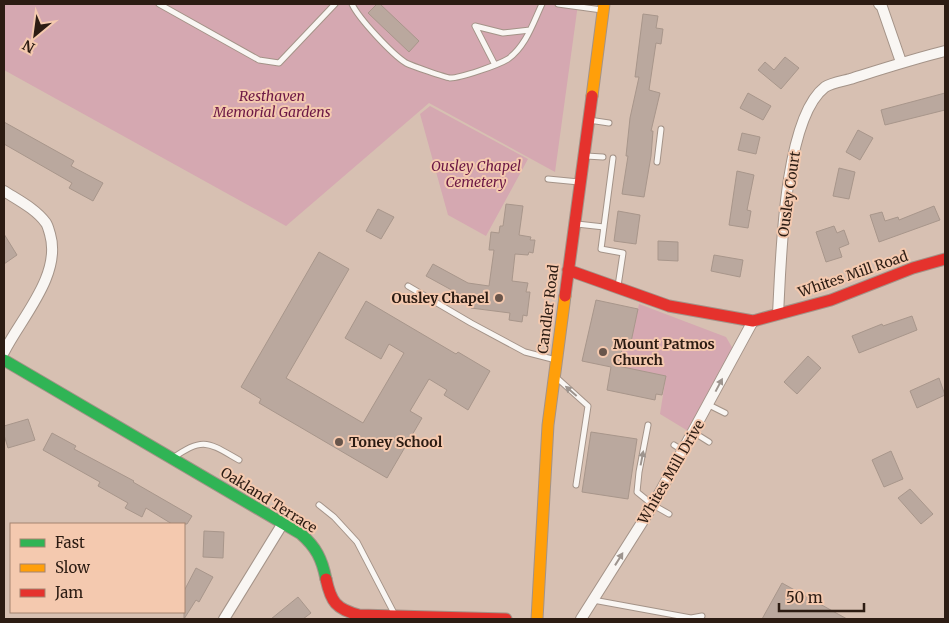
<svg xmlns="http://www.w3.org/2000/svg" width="949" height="623" font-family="Merriweather,serif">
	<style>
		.green { fill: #d5a8b1 }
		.building { fill: #baa89e; stroke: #a8968b }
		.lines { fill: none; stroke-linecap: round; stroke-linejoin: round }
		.lane-casing { stroke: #a49388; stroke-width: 7 }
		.street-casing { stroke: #a49388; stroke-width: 12 }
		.fast-casing { stroke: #a49388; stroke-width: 13 }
		.slow-casing { stroke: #a49388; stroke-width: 13 }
		.jam-casing { stroke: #a49388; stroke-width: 13 }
		.lane { stroke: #f9f6f3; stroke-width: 5 }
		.street { stroke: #f9f6f3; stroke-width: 10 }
		.fast { stroke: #30b455; stroke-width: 11 }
		.slow { stroke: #ff9f0a; stroke-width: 11 }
		.jam { stroke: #e5322d; stroke-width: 11 }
		.oneway { fill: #9d948e }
		.poi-dot { fill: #68554b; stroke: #f4c9af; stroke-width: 2 }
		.labels { text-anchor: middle; stroke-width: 4; stroke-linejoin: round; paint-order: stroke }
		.park-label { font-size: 14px; font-style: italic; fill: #6c1845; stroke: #f4c9af }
		.street-label { font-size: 14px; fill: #2c1c13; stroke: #f4c9af }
		.poi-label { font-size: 14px; font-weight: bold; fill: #2c1c13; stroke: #f4c9af; text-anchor: start }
	</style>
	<rect width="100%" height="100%" fill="#d7c0b2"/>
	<!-- green -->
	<path class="green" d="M4,4H578L555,172L429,103L286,226L4,70Z
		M430,106L528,159L486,236L448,215L420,114Z
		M639,304L726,337L733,349L688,431L660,414L666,376L618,366L624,341L631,342Z"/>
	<!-- building -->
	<path class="building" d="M377,4H380L419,41L409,52L368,13Z
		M643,14L658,16L656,28L663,29L661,44L656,43L649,90L660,93L651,131H653L651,156L644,197L622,194L628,156H626L630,118L639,77H635Z
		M785,57L799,68L781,89L758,70L765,62L774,70Z
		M748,93L771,106L763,120L740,108Z
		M945,93V110L885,125L881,110Z
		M4,122L74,161L71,166L103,183L93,201L69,188L72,183L4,144Z
		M858,130L873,138L860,160L846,152Z
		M742,133L760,137L756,154L738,150Z
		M839,168L855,172L849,199L833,196Z
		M737,171L754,175L747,210L751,211L748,228L729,225Z
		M506,204L523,206L519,235L531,237L530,240H535L533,253L529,252L528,255L515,254L512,281L528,283L526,292H530L527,316L523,315L522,322L509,320L510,313L471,308L472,305L467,304L468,299L426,276L433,264L468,283L489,286L494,250H489L491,232L499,233L500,226H503Z
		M934,206L940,220L879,242L870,215L882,212L885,221L898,217L899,220Z
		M378,209L394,217L381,239L366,231Z
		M618,211L640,215L636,244L614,241Z
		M834,226L837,233L844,230L849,244L839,248L842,257L826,262L816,232Z
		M4,234L17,255L4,264Z
		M658,241L678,242V261L658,260Z
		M319,252L349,269L286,378L363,423L404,353L389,344L381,359L345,338L366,301L456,354L458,352L490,371L468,410L444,395L447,390L429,379L410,411L422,418L387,478L259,403L261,399L241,387Z
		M714,255L743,260L740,277L711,271Z
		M596,300L638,309L631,342L624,341L618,366L666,376L662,395L656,394L655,400L607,390L611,367L582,361Z
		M912,316L917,330L859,353L852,336L882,324L883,326Z
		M808,356L821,368L797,394L784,382Z
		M939,378L945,395L917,408L910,391Z
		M28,419L35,440L8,448L4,435V426Z
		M591,432L637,439L628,499L582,492Z
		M52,433L76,446L74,449L134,481L133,482L192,516L187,524H172L146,508L142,517L125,508L128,503L98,486L100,482L43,450Z
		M891,451L903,479L884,487L872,460Z
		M910,489L933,514L921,524L898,498Z
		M204,531L224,532L223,558L203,557Z
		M196,568L213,577L199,602L196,600L184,619V591Z
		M782,583L847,619H762Z
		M298,597L311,613L303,619H271Z"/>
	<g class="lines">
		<!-- lane casing -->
		<g class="lane-casing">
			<path id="lane" d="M159,4L259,60L279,63L335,4
				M352,4C359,19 392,54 406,63C412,66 444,77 450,78C461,78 498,65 508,59C526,46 533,23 542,4
				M558,4L602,10
				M495,65L475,26L503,33L530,30
				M589,120L609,123
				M586,156L603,157
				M613,158L601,249L623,253L618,286
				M657,162L661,129
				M548,179L579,182
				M577,224L604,227
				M408,286L471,323L525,352L556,360
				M557,378L588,406L576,485
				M709,405L725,413
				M648,425L639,472L637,492L653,505L669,514
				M693,432L709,442
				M674,445L682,450
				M173,458C203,436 209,443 239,460
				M319,505L334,517L357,542L395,615
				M593,600L691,618L702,616"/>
		</g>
		<!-- street casing -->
		<g class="street-casing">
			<path id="street" d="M879,4L882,7L901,62
				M4,191C18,200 36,209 46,223C48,226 49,231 50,234C62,275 21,318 4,352
				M778,314C781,263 783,119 825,87C831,83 843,81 850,79C882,69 913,59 945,51
				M224,619L283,523
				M581,619L653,505L753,321"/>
		</g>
		<!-- fast casing -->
		<g class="fast-casing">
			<path id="fast" d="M4,360L301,534C316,547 322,559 326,579"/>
		</g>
		<!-- slow casing -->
		<g class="slow-casing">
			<path id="slow" d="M592,96L604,4
				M537,619L548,425L565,296"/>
		</g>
		<!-- jam casing -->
		<g class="jam-casing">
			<path id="jam" d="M568,270L669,306L753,321L831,300L913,268L945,259
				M565,296L592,96
				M326,579C331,602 336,609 359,615L506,619"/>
		</g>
		<!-- lane -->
		<use href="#lane" class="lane"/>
		<!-- street -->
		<use href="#street" class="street"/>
		<!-- fast -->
		<use href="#fast" class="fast"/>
		<!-- slow -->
		<use href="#slow" class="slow"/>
		<!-- jam -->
		<use href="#jam" class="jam"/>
	</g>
	<!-- one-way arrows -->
	<defs><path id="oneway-solid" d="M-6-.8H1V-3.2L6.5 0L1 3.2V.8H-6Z" transform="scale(1.25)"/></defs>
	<g class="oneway">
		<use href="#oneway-solid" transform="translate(719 385) rotate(-62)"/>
		<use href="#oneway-solid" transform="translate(571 391) rotate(-139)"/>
		<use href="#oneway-solid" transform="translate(642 458) rotate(-79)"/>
		<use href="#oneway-solid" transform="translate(619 559) rotate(-58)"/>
	</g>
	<!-- markers -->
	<g class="poi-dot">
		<circle cx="499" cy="298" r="5"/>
		<circle cx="603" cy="352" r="5"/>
		<circle cx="339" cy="442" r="5"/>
	</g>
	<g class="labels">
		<!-- park labels -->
		<g class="park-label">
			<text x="272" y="101">Resthaven<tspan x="272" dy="16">Memorial Gardens</tspan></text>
			<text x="476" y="171">Ousley Chapel<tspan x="476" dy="16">Cemetery</tspan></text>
		</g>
		<!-- street labels -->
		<g class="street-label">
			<text transform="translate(789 194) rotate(-82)" y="5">Ousley Court</text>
			<text transform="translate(853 274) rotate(-19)" y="5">Whites Mill Road</text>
			<text transform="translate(548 309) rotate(-83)" y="5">Candler Road</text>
			<text transform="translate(671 472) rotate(-60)" y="5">Whites Mill Drive</text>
			<text transform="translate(269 500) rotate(32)" y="5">Oakland Terrace</text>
		</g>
		<!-- poi labels -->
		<g class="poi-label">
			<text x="489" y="303" text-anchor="end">Ousley Chapel</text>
			<text x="613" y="349">Mount Patmos<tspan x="613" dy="16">Church</tspan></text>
			<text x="349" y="447">Toney School</text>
		</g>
	</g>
	<!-- border -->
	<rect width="949" height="623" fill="none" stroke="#2c1c13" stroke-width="10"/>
	<!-- legend -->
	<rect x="10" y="523" width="175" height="90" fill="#f4c9af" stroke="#a48471"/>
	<rect x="20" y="539" width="25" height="8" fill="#30b455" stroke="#a48471"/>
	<text x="55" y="548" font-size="15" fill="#2c1c13">Fast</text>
	<rect x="20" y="564" width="25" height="8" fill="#ff9f0a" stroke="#a48471"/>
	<text x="55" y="573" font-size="15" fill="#2c1c13">Slow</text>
	<rect x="20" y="589" width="25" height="8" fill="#e5322d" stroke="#a48471"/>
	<text x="55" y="598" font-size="15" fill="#2c1c13">Jam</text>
	<!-- north arrow -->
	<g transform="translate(35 35) rotate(209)" stroke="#f4c9af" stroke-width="4" paint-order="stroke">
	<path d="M0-4L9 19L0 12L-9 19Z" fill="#2c1c13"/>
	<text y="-8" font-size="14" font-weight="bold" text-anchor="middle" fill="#2c1c13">N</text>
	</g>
	<!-- scale -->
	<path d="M779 603v8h85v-8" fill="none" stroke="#2c1c13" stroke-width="2.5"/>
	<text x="786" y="603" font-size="15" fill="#2c1c13" stroke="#f4c9af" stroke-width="4" paint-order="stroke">50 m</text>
</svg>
